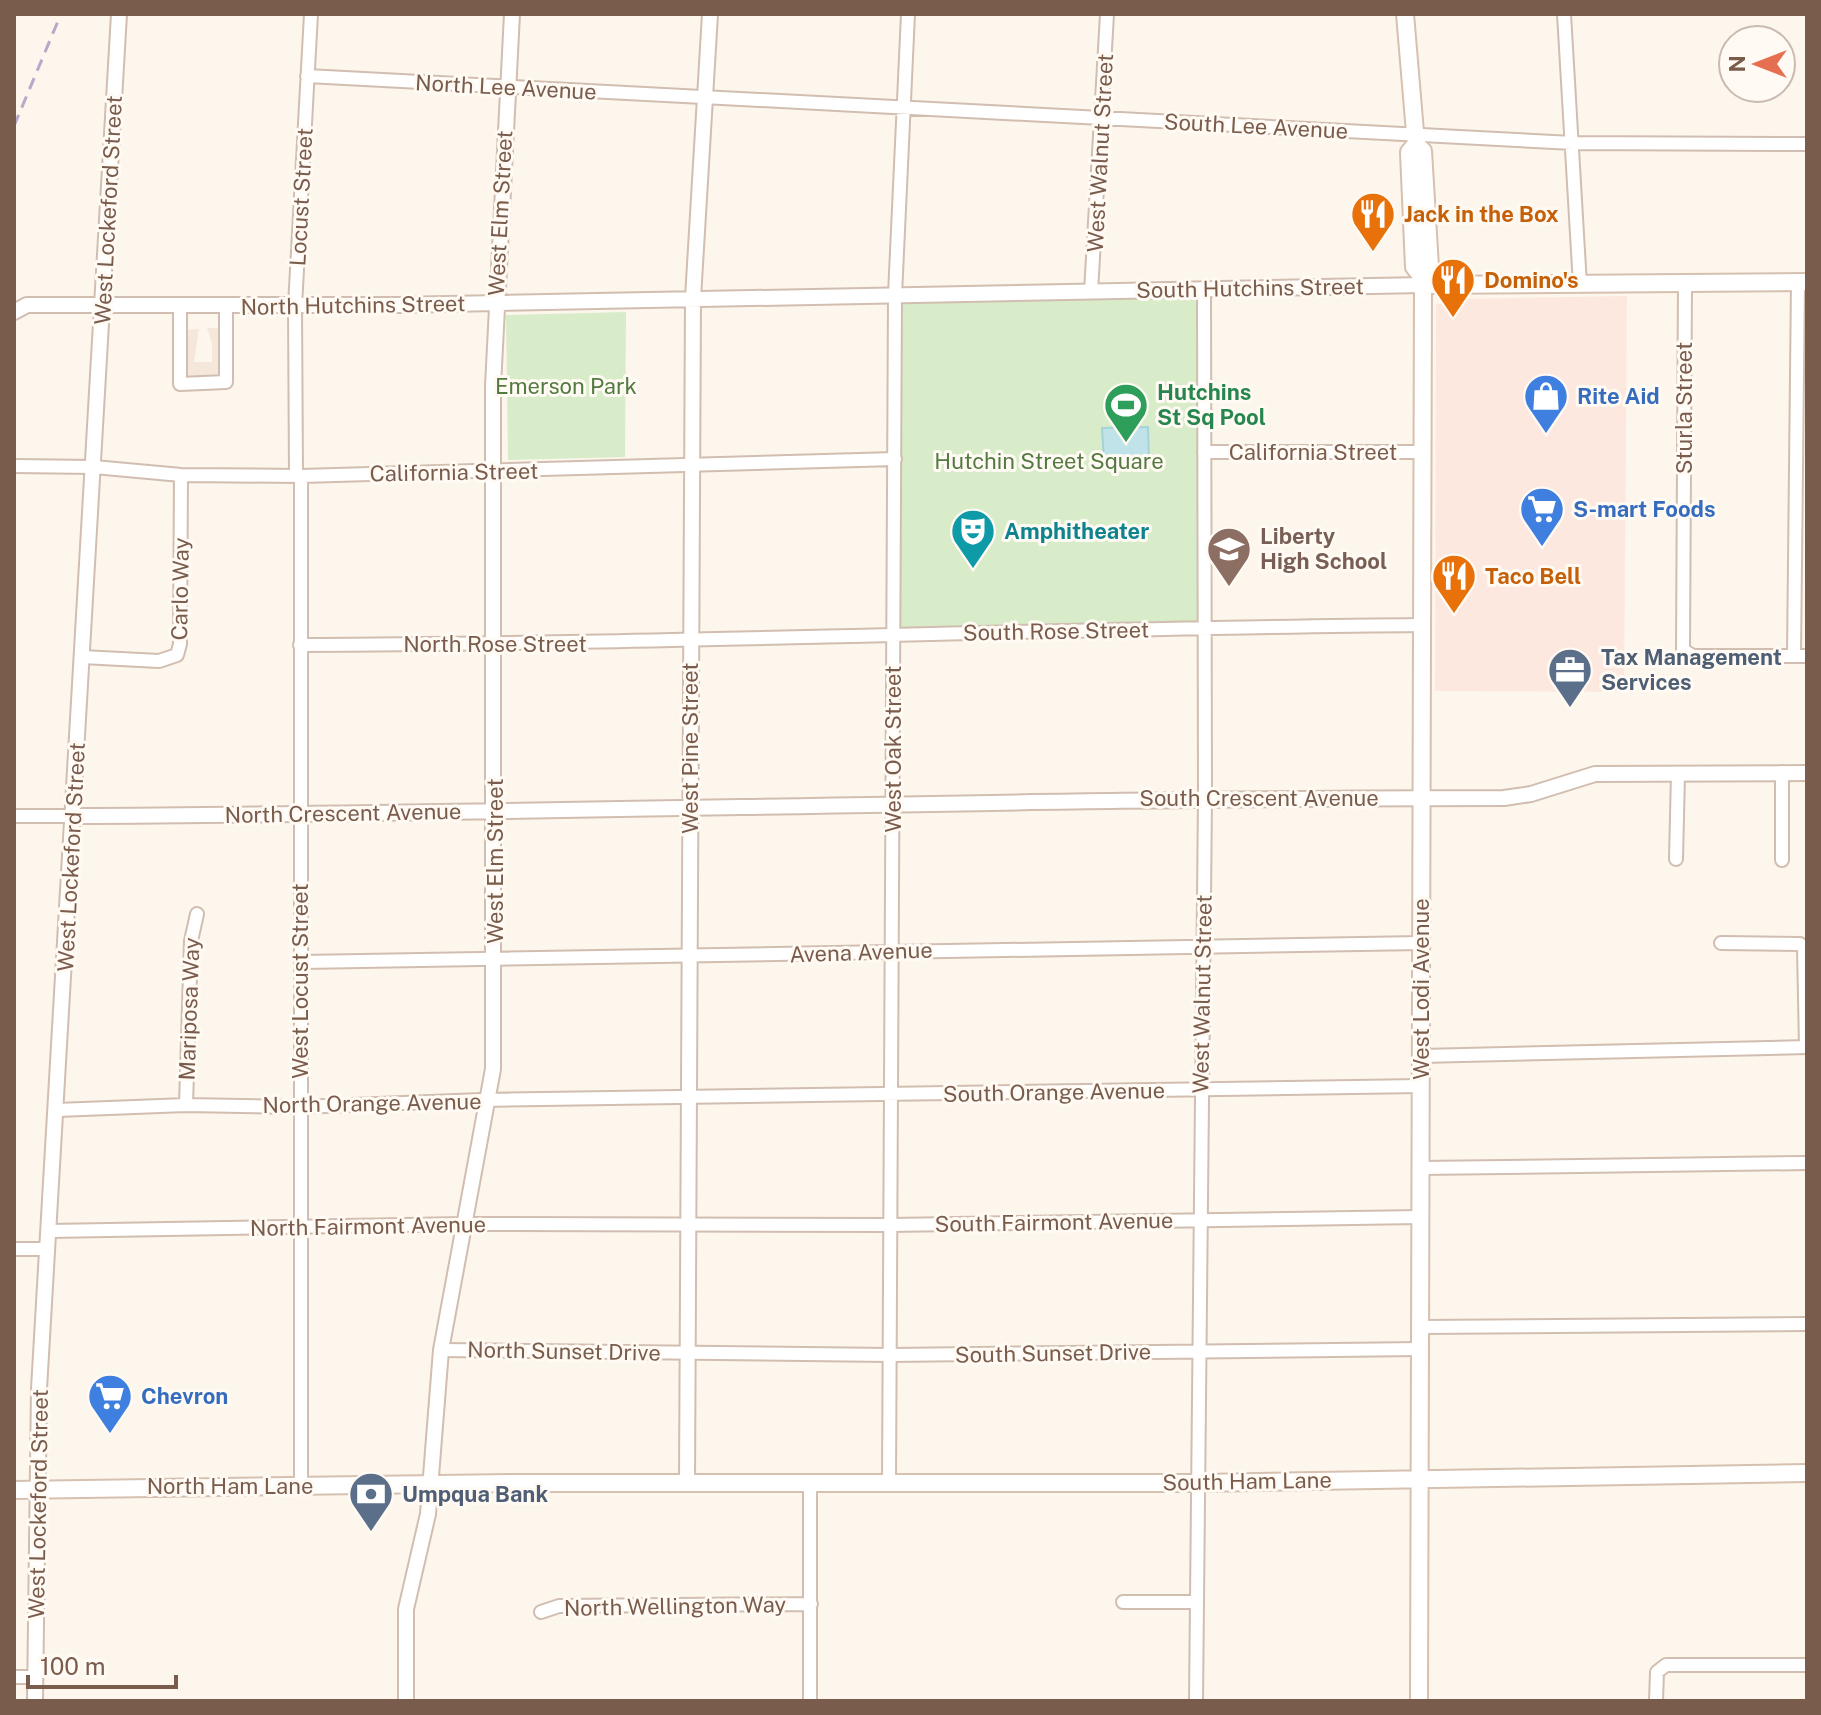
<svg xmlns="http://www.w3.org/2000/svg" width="1821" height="1715" font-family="'Public Sans',sans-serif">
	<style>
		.residential { fill: #f5e8da }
		.commercial { fill: #fde8e0 }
		.green { fill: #d8ecc9 }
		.water { fill: #bfe3e8; stroke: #a5d3da; stroke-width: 2 }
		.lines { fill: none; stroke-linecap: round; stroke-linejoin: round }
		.minor-casing { stroke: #d1beb0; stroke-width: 16 }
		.tertiary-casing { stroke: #d1beb0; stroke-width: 18 }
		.secondary-casing { stroke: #d6c0b0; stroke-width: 20 }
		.minor { stroke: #fff; stroke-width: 12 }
		.tertiary { stroke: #fff; stroke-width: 14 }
		.secondary { stroke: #fff; stroke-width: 16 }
		.rail { stroke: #b9a8c9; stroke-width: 3; stroke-dasharray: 12 8; stroke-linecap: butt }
		.labels { text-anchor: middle; stroke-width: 6; stroke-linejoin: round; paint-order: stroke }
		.street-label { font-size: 22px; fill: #7a5c4d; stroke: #fffaf3 }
		.food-label { font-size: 22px; font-weight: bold; fill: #c56008; stroke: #fffaf3; text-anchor: start }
		.park-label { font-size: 22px; fill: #537a41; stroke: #fffaf3 }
		.leisure-label { font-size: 22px; font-weight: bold; fill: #27864d; stroke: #fffaf3; text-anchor: start }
		.shop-label { font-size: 22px; font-weight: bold; fill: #366cbe; stroke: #fffaf3; text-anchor: start }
		.culture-label { font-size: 22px; font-weight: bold; fill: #0d838f; stroke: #fffaf3; text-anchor: start }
		.education-label { font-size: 22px; font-weight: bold; fill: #785e54; stroke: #fffaf3; text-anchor: start }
		.service-label { font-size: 22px; font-weight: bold; fill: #4e5e75; stroke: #fffaf3; text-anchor: start }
	</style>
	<rect width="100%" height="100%" fill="#fdf6ec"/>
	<!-- residential -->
	<path class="residential" d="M207,328H222V378L184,379L183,330L199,329L194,362H212V343Z"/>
	<!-- commercial -->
	<path class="commercial" d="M1627,296L1624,692L1435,691L1436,305L1457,299Z"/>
	<!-- green -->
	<path class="green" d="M1204,288L1203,627L894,635L895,295Z
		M626,312L625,457L508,460L506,315Z"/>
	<!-- water -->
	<path class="water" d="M1148,427L1149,459L1104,460L1102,428Z"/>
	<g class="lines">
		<!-- minor casing -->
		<g class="minor-casing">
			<path id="minor" d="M1564,14L1580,285
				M307,76L1573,143L1807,144
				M1685,283L1683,650L1693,656H1807
				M1091,292L1107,14
				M180,307V384L226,382V307
				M1204,452H1422
				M14,466L94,467L181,475L301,476L895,459
				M296,476L295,306L311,14
				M300,645C674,644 1048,628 1423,625
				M1794,656L1798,282
				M82,657L159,661L177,655L180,644L181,475
				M1782,772V860
				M14,816H74
				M1676,859L1678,774
				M1721,943L1800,944L1804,948L1806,1047
				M302,962L1421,943
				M1421,1056L1807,1047
				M186,1105L191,941L197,914
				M57,1110L186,1105L299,1107L482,1100L1421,1086
				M1420,1168L1807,1163
				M49,1231L465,1224L890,1225L1420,1217
				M14,1249H47
				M1421,1327L1807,1324
				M441,1350L890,1355L1420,1349
				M889,1484L895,295L908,14
				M301,1486V476
				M1123,1602H1197
				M541,1612L559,1606L811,1604
				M14,1677H35
				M810,1701V1484
				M1196,1701L1205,798L1204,288
				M1656,1701L1657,1672L1666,1665H1807"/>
		</g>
		<!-- tertiary casing -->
		<g class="tertiary-casing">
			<path id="tertiary" d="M14,312L27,305H397L1423,285
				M74,816C551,814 1027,798 1504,798L1531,794L1595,774L1807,773
				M687,1483L693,298L710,14
				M35,1701L39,1389L119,14
				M406,1701V1609L428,1514L441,1350L493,1069V386L512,14"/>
		</g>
		<!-- secondary casing -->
		<g class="secondary-casing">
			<path id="secondary" d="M1405,14L1416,144L1423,151L1430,267L1422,277
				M1416,144L1409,152L1414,267L1422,277L1423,285L1419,1701
				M1423,285L1807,282
				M14,1490L511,1483H1198L1807,1473"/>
		</g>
		<!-- minor -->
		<use href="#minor" class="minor"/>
		<!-- tertiary -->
		<use href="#tertiary" class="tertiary"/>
		<!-- secondary -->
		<use href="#secondary" class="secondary"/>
		<!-- rail -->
		<path class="rail" d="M14,126L61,14"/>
	</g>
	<!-- icons -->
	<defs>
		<g id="restaurant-pin" transform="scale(2.3)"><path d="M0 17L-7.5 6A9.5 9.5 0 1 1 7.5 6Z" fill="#e8710a" stroke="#fffaf3"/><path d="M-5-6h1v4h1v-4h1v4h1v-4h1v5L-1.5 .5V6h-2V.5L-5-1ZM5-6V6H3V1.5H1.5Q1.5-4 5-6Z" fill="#fff"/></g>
		<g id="shop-pin" transform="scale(2.3)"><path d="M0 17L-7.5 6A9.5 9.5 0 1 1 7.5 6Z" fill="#3f7fe0" stroke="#fffaf3"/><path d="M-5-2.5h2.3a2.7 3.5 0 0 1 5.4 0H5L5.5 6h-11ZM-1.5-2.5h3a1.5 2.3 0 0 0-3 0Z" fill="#fff"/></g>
		<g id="stadium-pin" transform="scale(2.3)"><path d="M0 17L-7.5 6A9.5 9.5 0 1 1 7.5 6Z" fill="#2e9e5b" stroke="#fffaf3"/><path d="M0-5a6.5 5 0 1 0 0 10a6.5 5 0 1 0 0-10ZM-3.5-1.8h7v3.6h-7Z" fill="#fff"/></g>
		<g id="supermarket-pin" transform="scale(2.3)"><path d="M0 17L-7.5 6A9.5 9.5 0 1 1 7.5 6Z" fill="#3f7fe0" stroke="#fffaf3"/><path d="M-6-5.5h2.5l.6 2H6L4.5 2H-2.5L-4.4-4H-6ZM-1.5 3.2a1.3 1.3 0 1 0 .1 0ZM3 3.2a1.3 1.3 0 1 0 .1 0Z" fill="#fff"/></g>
		<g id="theatre-pin" transform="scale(2.3)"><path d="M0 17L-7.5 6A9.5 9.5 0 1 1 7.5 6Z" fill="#0f9aa8" stroke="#fffaf3"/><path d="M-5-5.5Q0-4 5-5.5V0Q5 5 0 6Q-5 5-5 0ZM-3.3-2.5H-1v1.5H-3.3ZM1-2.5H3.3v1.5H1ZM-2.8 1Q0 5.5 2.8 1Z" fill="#fff"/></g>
		<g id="school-pin" transform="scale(2.3)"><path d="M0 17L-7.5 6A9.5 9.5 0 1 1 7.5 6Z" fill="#8d6e63" stroke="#fffaf3"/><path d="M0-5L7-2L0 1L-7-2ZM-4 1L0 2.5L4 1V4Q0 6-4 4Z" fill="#fff"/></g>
		<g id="office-pin" transform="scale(2.3)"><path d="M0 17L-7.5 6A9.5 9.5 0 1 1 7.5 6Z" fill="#5c6f8a" stroke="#fffaf3"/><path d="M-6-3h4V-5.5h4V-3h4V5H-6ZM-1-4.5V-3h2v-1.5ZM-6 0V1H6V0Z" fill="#fff"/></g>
		<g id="bank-pin" transform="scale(2.3)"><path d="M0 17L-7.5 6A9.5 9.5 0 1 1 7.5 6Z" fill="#5c6f8a" stroke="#fffaf3"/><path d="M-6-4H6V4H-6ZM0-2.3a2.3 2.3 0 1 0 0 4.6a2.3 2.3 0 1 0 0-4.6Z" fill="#fff"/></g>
	</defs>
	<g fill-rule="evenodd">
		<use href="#restaurant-pin" x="1373" y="214"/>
		<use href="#restaurant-pin" x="1453" y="280"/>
		<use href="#shop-pin" x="1546" y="396"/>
		<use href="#stadium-pin" x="1126" y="405"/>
		<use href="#supermarket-pin" x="1542" y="509"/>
		<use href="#theatre-pin" x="973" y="531"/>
		<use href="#school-pin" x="1229" y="549"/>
		<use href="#restaurant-pin" x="1454" y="576"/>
		<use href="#office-pin" x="1570" y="670"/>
		<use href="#supermarket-pin" x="110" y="1396"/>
		<use href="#bank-pin" x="371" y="1494"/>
	</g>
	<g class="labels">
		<!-- street labels -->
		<g class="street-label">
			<text transform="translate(506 87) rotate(3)" y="8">North Lee Avenue</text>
			<text transform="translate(1256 126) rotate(3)" y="8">South Lee Avenue</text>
			<text transform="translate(1100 153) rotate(-87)" y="8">West Walnut Street</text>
			<text transform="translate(301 197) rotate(-87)" y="8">Locust Street</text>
			<text transform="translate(108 210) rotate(-87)" y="8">West Lockeford Street</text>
			<text transform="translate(500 213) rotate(-87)" y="8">West Elm Street</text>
			<text transform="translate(1250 288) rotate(-1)" y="8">South Hutchins Street</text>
			<text transform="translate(353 305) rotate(-1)" y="8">North Hutchins Street</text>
			<text transform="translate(1684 408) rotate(-90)" y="8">Sturla Street</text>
			<text x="1313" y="460">California Street</text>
			<text transform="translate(454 472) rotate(-1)" y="8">California Street</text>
			<text transform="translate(180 589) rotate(-89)" y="8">Carlo Way</text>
			<text transform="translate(1056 631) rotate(-1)" y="8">South Rose Street</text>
			<text x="495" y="652">North Rose Street</text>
			<text transform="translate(690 748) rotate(-90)" y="8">West Pine Street</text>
			<text transform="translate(893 749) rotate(-90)" y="8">West Oak Street</text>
			<text x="1259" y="806">South Crescent Avenue</text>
			<text transform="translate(343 813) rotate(-1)" y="8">North Crescent Avenue</text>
			<text transform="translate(71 857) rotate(-87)" y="8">West Lockeford Street</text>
			<text transform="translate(495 861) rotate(-90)" y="8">West Elm Street</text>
			<text transform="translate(861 952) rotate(-2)" y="8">Avena Avenue</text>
			<text transform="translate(300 981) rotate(-90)" y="8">West Locust Street</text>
			<text transform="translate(1421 989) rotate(-90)" y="8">West Lodi Avenue</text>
			<text transform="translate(1202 994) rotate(-89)" y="8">West Walnut Street</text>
			<text transform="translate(189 1009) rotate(-88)" y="8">Mariposa Way</text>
			<text transform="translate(1054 1092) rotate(-1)" y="8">South Orange Avenue</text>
			<text transform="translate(372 1103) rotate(-1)" y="8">North Orange Avenue</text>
			<text transform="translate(1054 1222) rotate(-1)" y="8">South Fairmont Avenue</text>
			<text transform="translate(368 1226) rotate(-1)" y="8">North Fairmont Avenue</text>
			<text transform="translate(564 1351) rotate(1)" y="8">North Sunset Drive</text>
			<text transform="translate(1053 1353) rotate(-1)" y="8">South Sunset Drive</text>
			<text transform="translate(1247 1481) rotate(-1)" y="8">South Ham Lane</text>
			<text x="230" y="1494">North Ham Lane</text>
			<text transform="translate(38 1504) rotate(-89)" y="8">West Lockeford Street</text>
			<text transform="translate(675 1606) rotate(-1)" y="8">North Wellington Way</text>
		</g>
		<!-- food labels -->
		<g class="food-label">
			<text x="1404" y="222">Jack in the Box</text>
			<text x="1484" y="288">Domino's</text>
			<text x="1485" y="584">Taco Bell</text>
		</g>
		<!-- park labels -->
		<g class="park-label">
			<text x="566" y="394">Emerson Park</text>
			<text x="1049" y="469">Hutchin Street Square</text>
		</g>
		<!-- leisure labels -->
		<g class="leisure-label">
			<text x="1157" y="400">Hutchins<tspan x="1157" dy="25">St Sq Pool</tspan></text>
		</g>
		<!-- shop labels -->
		<g class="shop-label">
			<text x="1577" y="404">Rite Aid</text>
			<text x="1573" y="517">S-mart Foods</text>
			<text x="141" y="1404">Chevron</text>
		</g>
		<!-- culture labels -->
		<g class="culture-label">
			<text x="1004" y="539">Amphitheater</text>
		</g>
		<!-- education labels -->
		<g class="education-label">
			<text x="1260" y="544">Liberty<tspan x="1260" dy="25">High School</tspan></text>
		</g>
		<!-- service labels -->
		<g class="service-label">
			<text x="1601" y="665">Tax Management<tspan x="1601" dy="25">Services</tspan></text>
			<text x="402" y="1502">Umpqua Bank</text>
		</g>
	</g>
	<!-- border -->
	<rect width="1821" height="1715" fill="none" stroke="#7a5c4d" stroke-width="32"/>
	<!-- north arrow -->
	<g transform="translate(1757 64) rotate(270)"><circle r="38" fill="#fffaf3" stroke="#cabbb1" stroke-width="2"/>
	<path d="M0-6L14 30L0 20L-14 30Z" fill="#e76f51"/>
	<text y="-12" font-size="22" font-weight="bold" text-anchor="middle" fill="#7a5c4d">N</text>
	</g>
	<!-- scale -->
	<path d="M28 1675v12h148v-12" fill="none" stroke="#7a5c4d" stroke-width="4"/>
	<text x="40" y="1675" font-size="24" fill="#7a5c4d" stroke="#fffaf3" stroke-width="6" paint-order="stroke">100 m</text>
</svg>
